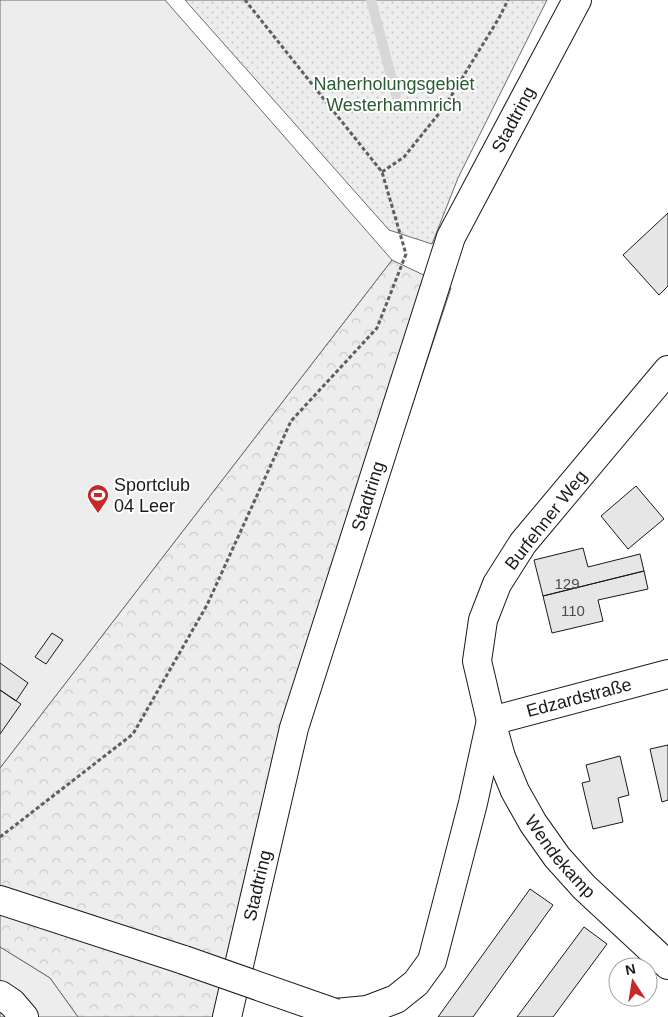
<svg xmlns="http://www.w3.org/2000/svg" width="668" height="1017" font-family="Helvetica,sans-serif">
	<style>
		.forest { fill: url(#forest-crowns); stroke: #6a6a6a }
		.park { fill: url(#park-dots); stroke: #6a6a6a }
		.pitch { fill: #ededed; stroke: #6a6a6a }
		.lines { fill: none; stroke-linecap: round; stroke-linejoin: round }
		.stream { stroke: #d7d7d7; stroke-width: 10 }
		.building { fill: #e6e6e6; stroke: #1a1a1a }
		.minor-casing { stroke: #1a1a1a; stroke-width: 30 }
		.highway-casing { stroke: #1a1a1a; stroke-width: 30 }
		.path { stroke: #5f5f5f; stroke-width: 3; stroke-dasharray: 4 2.5; stroke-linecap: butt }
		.minor { stroke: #fff; stroke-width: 28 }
		.highway { stroke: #fff; stroke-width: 28 }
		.minor-bridge-casing { stroke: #1a1a1a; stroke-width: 30; stroke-linecap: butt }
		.minor-bridge { stroke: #fff; stroke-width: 28 }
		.labels { text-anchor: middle; stroke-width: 4; stroke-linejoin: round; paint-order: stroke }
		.number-label { font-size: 15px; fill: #4d4d4d }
		.park-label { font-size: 18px; fill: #2b5a34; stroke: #fff }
		.street-label { font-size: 18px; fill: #1a1a1a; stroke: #fff }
		.poi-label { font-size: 18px; fill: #1a1a1a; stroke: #fff; text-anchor: start }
	</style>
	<defs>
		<pattern id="forest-crowns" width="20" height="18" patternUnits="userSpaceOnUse" patternTransform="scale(1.25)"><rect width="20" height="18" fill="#ededed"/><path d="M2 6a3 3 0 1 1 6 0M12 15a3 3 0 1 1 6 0" fill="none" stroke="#cbcbcb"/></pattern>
		<pattern id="park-dots" width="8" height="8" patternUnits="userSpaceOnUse" patternTransform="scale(1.25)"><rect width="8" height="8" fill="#ededed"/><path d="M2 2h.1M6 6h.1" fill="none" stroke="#cbcbcb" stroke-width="1.8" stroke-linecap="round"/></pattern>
	</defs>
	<rect width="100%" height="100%" fill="#fff"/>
	<!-- forest -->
	<path class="forest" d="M392,260L451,288L305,729L240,1017H78L50,978L0,947V768Z"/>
	<!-- park -->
	<path class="park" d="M185,0H547L458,178L432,244L389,230Z"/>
	<!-- pitch -->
	<path class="pitch" d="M0,0H165L392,260L0,768Z
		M0,947L50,978L78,1017H0Z"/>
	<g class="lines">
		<!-- stream -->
		<path class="stream" d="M371,0L396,95"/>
	</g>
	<!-- building -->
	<path class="building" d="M668,213V286L659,295L623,255Z
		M636,486L664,519L628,549L601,516Z
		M583,548L588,567L640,554L644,571L543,596L534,560Z
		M644,571L648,589L598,600L603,621L552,633L543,596Z
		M52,633L63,640L46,664L35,657Z
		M0,663L28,683L16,701L0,690Z
		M0,690L21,704L0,734Z
		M668,745V800L662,802L650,749Z
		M620,756L629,795L618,798L623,822L593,829L582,783L590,781L586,765Z
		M530,889L553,905L473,1017H438Z
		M584,927L607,944L553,1017H517Z"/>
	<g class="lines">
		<!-- minor casing -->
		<g class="minor-casing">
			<g id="minor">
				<path id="s1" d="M668,370L523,543L497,584L483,620L477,661L491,721L501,757L515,791L533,823L557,857L584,887L668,965"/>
				<path id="s2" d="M491,721L668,674"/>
				<path d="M0,900L184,960"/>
				<path d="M0,995L12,1003L24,1017"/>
				<path d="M335,1013L367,1010L396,999L416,983L432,961L473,803L490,725"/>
			</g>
		</g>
		<!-- highway casing -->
		<g class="highway-casing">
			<g id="highway">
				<path id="s3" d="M227,1017L294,728L451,237L577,0"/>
			</g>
		</g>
		<!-- path -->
		<path class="path" d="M382,172L404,157L445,106L499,18L508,0
			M0,837L133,734L207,605L291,421L377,328L406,254L382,172L245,0"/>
		<!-- minor -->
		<use href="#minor" class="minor"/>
		<!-- highway -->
		<use href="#highway" class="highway"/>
		<!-- minor-bridge casing -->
		<g class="minor-bridge-casing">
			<path id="minor-bridge" d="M184,960L335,1013"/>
		</g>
		<!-- minor-bridge -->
		<use href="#minor-bridge" class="minor-bridge"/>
	</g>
	<!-- icons -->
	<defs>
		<g id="stadium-pin" transform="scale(1.125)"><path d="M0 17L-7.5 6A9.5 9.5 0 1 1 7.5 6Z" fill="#c62828" stroke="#fff"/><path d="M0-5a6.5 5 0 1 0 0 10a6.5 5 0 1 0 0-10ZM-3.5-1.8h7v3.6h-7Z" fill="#fff"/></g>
	</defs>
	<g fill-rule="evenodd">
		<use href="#stadium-pin" x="98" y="495"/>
	</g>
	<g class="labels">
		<!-- number labels -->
		<g class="number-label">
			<text x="567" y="589">129</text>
			<text x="573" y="616">110</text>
		</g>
		<!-- park labels -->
		<g class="park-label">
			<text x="394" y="90">Naherholungsgebiet<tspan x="394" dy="21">Westerhammrich</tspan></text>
		</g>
		<!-- street labels -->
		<g class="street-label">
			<text dy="6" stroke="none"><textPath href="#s3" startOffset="945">Stadtring</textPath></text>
			<text dy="6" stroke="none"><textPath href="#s3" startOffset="540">Stadtring</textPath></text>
			<text transform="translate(546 520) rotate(-52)" y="6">Burfehner Weg</text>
			<text dy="6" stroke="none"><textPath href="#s2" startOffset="91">Edzardstraße</textPath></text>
			<text dy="6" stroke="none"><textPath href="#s1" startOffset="570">Wendekamp</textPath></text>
			<text dy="6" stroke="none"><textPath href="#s3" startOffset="135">Stadtring</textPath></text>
		</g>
		<!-- poi labels -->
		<g class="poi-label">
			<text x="114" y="491">Sportclub<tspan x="114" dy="21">04 Leer</tspan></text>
		</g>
	</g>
	<!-- north arrow -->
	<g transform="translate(633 982) rotate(348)"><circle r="24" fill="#ffffff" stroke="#a3a3a3"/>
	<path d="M0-4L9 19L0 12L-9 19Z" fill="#c62828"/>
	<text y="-8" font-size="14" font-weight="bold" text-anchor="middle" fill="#1a1a1a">N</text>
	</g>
</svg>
